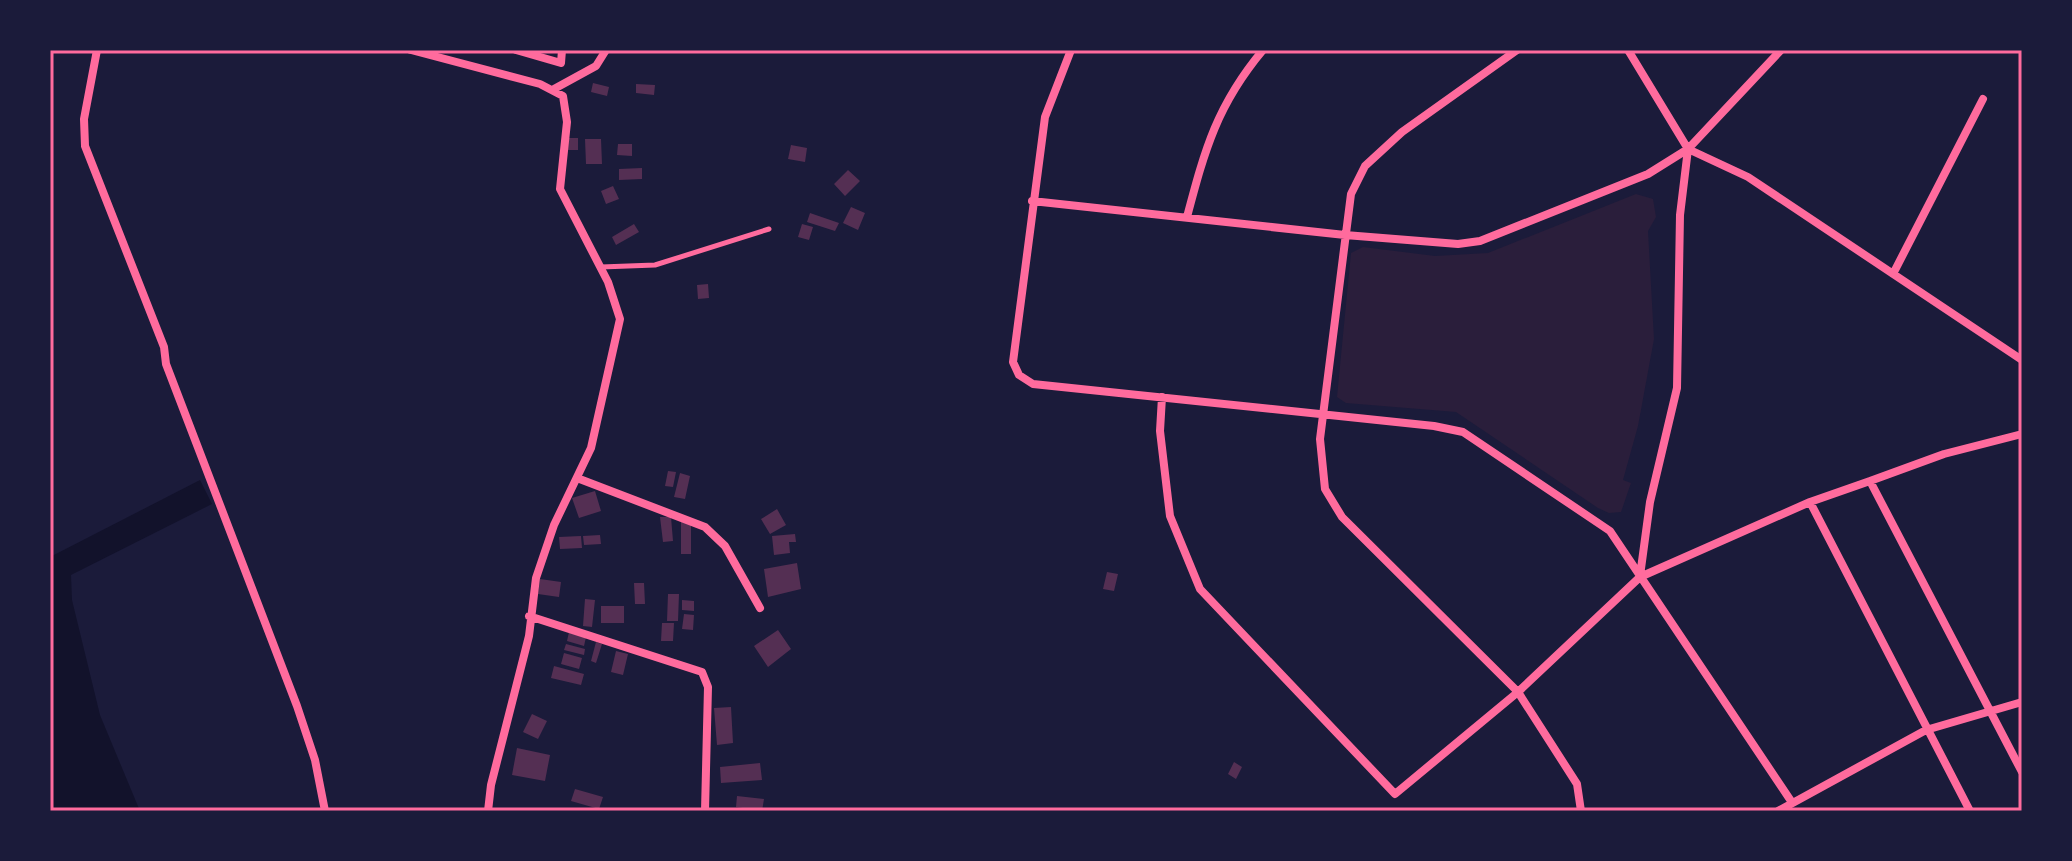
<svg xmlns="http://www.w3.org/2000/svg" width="2072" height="861" font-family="Barlow,sans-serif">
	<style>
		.green { fill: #2a1e3b }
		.water { fill: #12122b }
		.building { fill: #542f53 }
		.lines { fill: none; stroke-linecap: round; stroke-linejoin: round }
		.service { stroke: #ff6b9d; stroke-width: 5 }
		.minor { stroke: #ff6b9d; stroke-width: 8 }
		.neatline { fill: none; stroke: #ff6b9d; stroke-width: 3 }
	</style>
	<rect width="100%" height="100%" fill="#1b1b3a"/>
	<!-- green -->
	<path class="green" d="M1636,194L1653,199L1656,217L1648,231L1654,339L1638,426L1623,480L1631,483L1621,512L1609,513L1598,508L1456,412L1346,403L1337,397L1351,253L1363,247L1435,256L1488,253Z"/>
	<!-- water -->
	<path class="water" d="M200,480L212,504L71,575L72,600L100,715L140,811H50V557Z"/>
	<!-- building -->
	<path class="building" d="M593,83L609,87L607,96L591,92Z
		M636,84L655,85L654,95L636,93Z
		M567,138H578V150H568Z
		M585,139H601L602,164H586Z
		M618,144H632V156L617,155Z
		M791,145L807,148L805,162L788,159Z
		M642,168V179L619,180V169Z
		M848,170L860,181L845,196L834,184Z
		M613,186L619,199L606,204L601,191Z
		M851,207L865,213L858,230L843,223Z
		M810,213L839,223L835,231L807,222Z
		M634,224L639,232L616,245L612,237Z
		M802,224L813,227L809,240L798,237Z
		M708,284L709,298L698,299L697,285Z
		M668,471L676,472L673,487L665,486Z
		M680,473L690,476L685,499L674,497Z
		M595,491L601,511L579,518L572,498Z
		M777,509L786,525L770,534L761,519Z
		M660,517H671L673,541L663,542Z
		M681,521H691V554H681Z
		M795,534L796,542H789L790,553L774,555L772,536Z
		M600,535L601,544L584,545L583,536Z
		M581,536L582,548L560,549L559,537Z
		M797,563L801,589L768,597L764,569Z
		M1107,572L1118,574L1114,591L1103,589Z
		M540,579L561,582L559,597L538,594Z
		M634,583H644L645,604H635Z
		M668,594H679L678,621H667Z
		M585,599L595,600L592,627L583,626Z
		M682,600L694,601V611L682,610Z
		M601,606H624V623H601Z
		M684,614L694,615L693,630L682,629Z
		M662,623H674L673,641H661Z
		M778,630L791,649L768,667L754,646Z
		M569,632L586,637L584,646L567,641Z
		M596,642L602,644L596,663L591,661Z
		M566,644L585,649L584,655L564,650Z
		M616,651L628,654L623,675L611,672Z
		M564,653L582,658L579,669L561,664Z
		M554,666L584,674L581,685L551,678Z
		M731,707L733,743L717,745L714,708Z
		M532,714L547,721L538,739L523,732Z
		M517,748L550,755L545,781L512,775Z
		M1234,762L1242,767L1236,779L1228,774Z
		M760,763L762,780L721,783L720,767Z
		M575,789L603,797L599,809L571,801Z
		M737,796L764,799L762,811L736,807Z"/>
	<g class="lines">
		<!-- service -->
		<path class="service" d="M601,267L655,265L769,229"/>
		<!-- minor -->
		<path class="minor" d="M97,50L84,119L85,146L164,347L166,364L297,706L315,760L325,811
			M411,50L540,84L563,96L567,122L560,189L608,282L620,319L591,448L554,525L536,578L529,636L491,785L488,811
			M516,50L561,63L562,50
			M1071,50L1045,117L1013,362L1019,375L1033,384L1434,426L1463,432L1610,531L1791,801
			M1628,50L1688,149L1748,177L2022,360
			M554,89L596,66L606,50
			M1032,201L1345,235L1458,244L1480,241L1648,174L1688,149L1781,50
			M1187,217C1205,149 1217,105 1263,50
			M1893,274L1983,99
			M1162,397L1160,431L1170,516L1200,589L1395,794L1518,692L1342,517L1325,489L1320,439L1351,194L1365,166L1402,132L1517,50
			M577,478L705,527L725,546L760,608
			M1870,481L1944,454L2022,434
			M1810,502L1970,811
			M1640,576L1650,502L1677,388L1680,215L1688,149
			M529,616L702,672L708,687L705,811
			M1581,811L1577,784L1518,692L1640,577L1810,502L1870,481L2022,772
			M1778,811L1926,730L2022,702"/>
	</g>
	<!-- border -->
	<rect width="2072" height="861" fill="none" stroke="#1b1b3a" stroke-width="104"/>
	<rect x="52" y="52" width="1968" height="757" class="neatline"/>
</svg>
